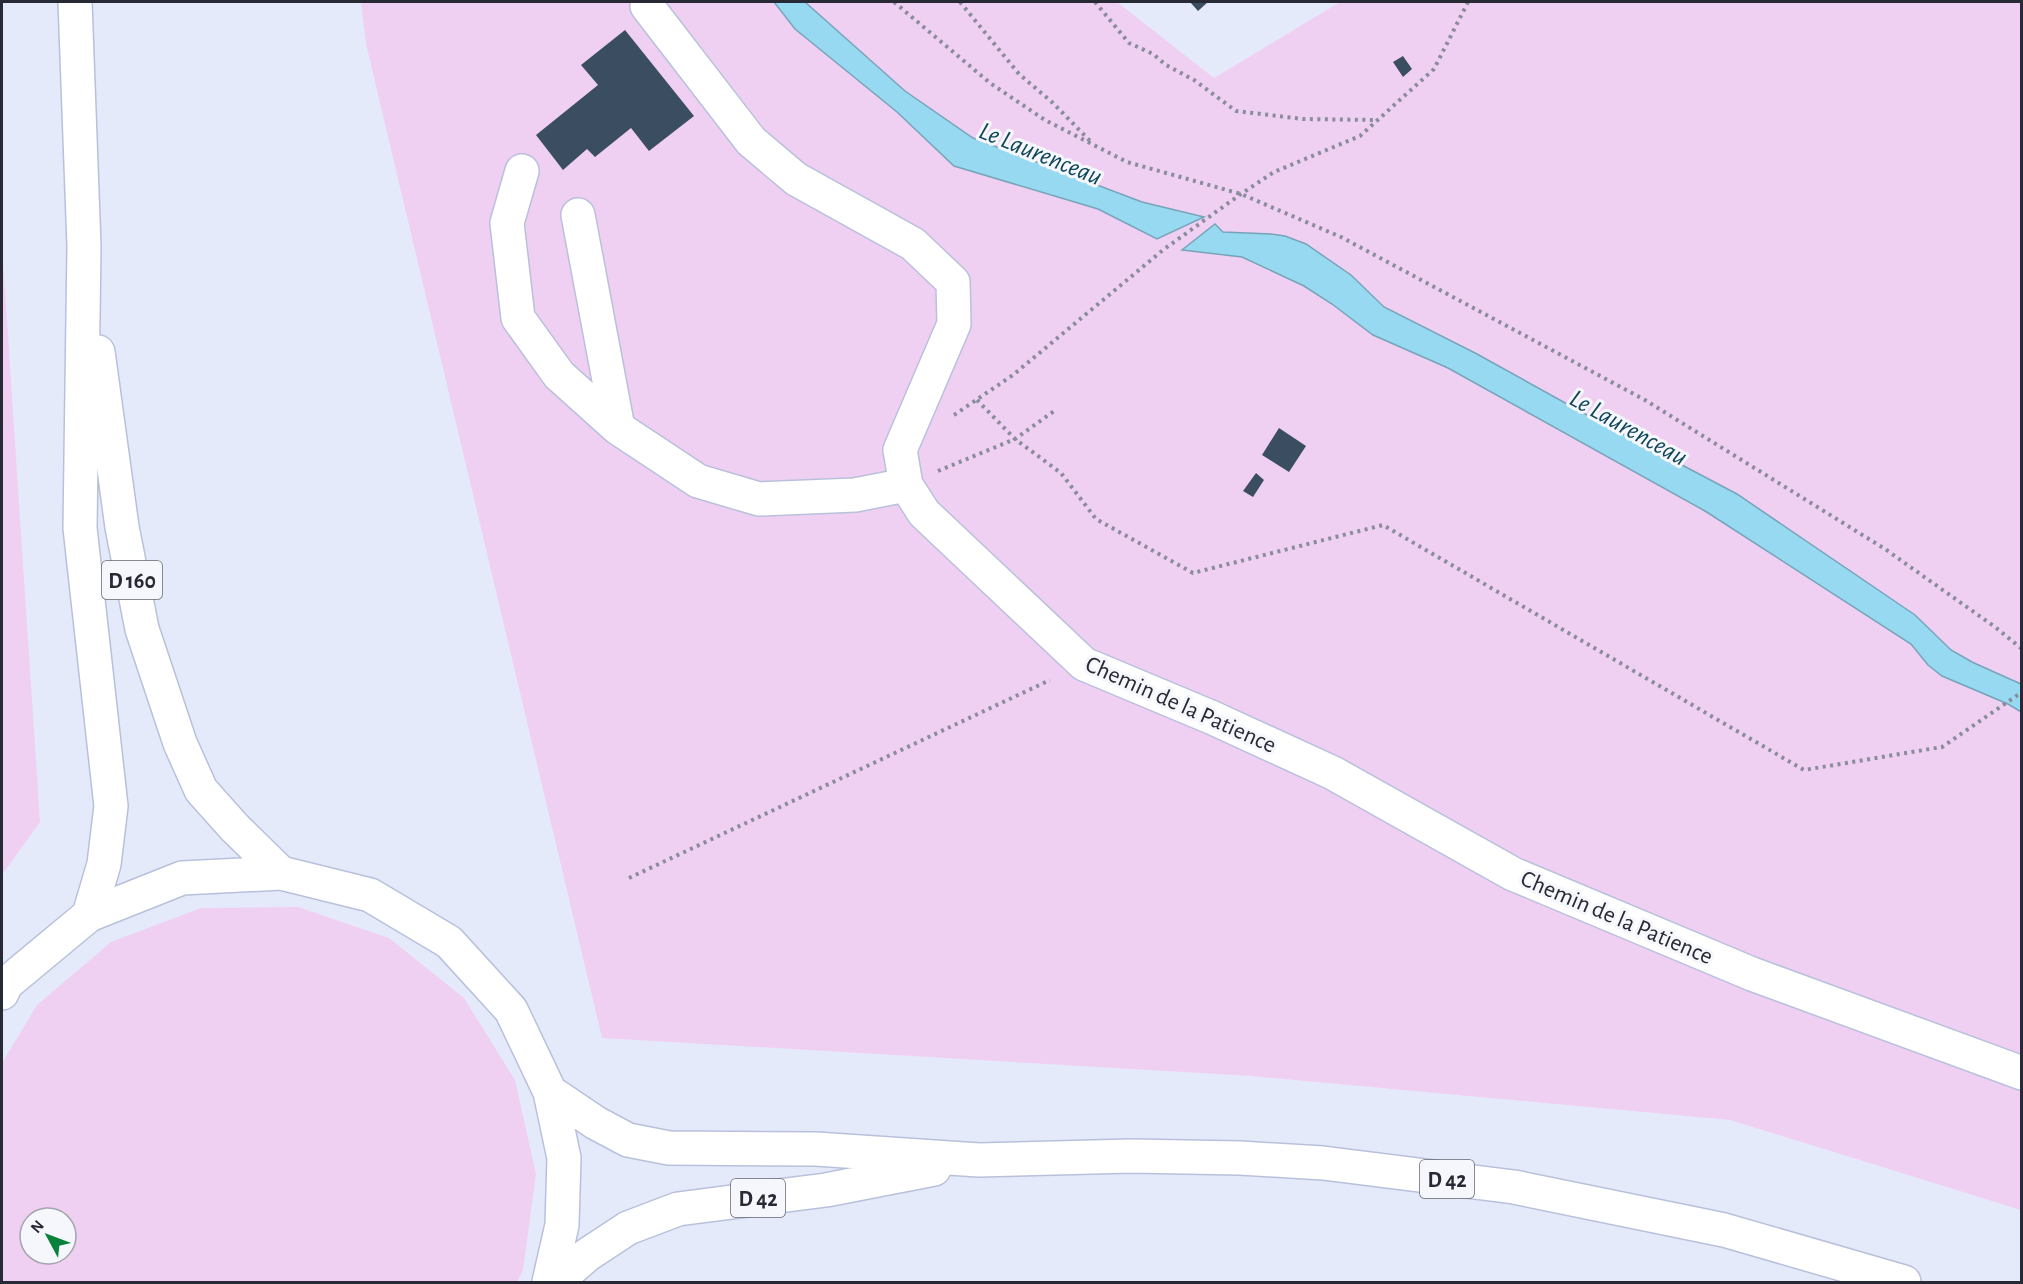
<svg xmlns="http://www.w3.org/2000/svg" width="2023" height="1284" font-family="'Alegreya Sans',sans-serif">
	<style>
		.green { fill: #f0d0f2; fill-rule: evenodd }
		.water { fill: #98d9f2; stroke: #76a4b9; stroke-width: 1.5 }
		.building { fill: #3b4e61 }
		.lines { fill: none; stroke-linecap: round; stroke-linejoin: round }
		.minor-casing { stroke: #b9c0db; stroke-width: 36 }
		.major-casing { stroke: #b9c0db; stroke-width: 36 }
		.path { stroke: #898c9b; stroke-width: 4; stroke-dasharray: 3 4.5; stroke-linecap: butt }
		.minor { stroke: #fff; stroke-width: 33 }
		.major { stroke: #fff; stroke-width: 33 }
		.labels { text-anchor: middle; stroke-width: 6; stroke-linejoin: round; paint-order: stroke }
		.shield { fill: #f6f7fd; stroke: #656770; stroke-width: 1.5 }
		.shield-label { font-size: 22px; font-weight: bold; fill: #272934 }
		.street-label { font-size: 24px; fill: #272934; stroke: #f6f7fd }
		.water-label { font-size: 26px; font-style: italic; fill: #0f4658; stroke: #f6f7fd }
	</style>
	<rect width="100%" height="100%" fill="#e5eafb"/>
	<!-- green -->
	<path class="green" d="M361,2H1117L1214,78L1340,2H2021V1210L1730,1120L1251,1076L602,1038L366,44Z
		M2,245L40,822L2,875Z
		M298,907L389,938L464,998L515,1080L536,1174L523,1270L517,1282H2V1063L37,1005L111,942L201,908ZM30,1218H66V1254H30Z"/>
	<!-- water -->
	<path class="water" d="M774,2H805L905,91L973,138L1142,202L1204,217L1157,239L1098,209L954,166L897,112L795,29Z
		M1215,224L1223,232L1271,234L1285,236L1306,244L1351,275L1384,307L1477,354L1587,415L1737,494L1915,615L1951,650L1972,662L2021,684V712L2008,704L1942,676L1928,665L1911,644L1705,511L1448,368L1373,335L1332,304L1304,286L1242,257L1182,250Z"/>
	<!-- building -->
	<path class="building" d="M1190,2H1208L1198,11Z
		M625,30L694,116L649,151L631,128L595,157L587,149L563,170L536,135L598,85L581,65Z
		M1403,56L1412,69L1403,77L1393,62Z
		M1279,428L1306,446L1289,472L1262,455Z
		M1256,473L1264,480L1253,497L1243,491Z"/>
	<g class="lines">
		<!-- minor casing -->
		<g class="minor-casing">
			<path id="minor" d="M647,6L751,141L796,179L913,244L953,282L954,324L900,450L906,485L924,513L1084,664L1213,718L1333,773L1513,874L1752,974L2022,1073
				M522,171L507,223L518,318L559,375L618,428L698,481L759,499L855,495L906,485
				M578,215L618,428"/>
		</g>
		<!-- major casing -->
		<g class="major-casing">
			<path id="major" d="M75,2L84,246L80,528L111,806L104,864L89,915
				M98,352L122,527L142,629L180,743L201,790L234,827L281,873
				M2,993L6,984L89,915L182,878L281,873L370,895L449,942L511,1010L550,1092L564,1158L562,1225L549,1282
				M550,1092L596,1123L628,1140L669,1148L816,1149L979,1160L1131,1156L1240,1158L1323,1163L1514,1187L1724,1230L1904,1282
				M556,1282L587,1255L628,1228L678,1209L826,1190L934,1169"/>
		</g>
		<!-- path -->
		<path class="path" d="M894,2L990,83L1045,120L1127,162L1241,194L1341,237L1645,400L1885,549L1995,627L2022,649
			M960,2L1019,74L1053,103L1091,142
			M1095,2L1129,43L1153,54L1166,65L1194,80L1236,111L1303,119L1377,120
			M977,400L1015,439L1061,473L1096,519L1193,573L1383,525L1804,770L1942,747L2022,692
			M954,415L1013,375L1163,250L1241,194L1274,172L1360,136L1434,69L1468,2
			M938,471L1015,439L1057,409
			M629,878L1050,680"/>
		<!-- minor -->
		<use href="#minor" class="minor"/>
		<!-- major -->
		<use href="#major" class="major"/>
	</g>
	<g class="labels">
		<!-- shield labels -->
		<g class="shield">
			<rect x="102" y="561" width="60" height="38" rx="4.5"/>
			<rect x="1420" y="1160" width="54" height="38" rx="4.5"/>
			<rect x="731" y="1179" width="54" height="38" rx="4.5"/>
		</g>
		<g class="shield-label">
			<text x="132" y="588">D 160</text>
			<text x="1447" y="1187">D 42</text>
			<text x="758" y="1206">D 42</text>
		</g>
		<!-- street labels -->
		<g class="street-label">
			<text transform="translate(1181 704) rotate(24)" y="8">Chemin de la Patience</text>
			<text transform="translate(1617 917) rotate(23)" y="8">Chemin de la Patience</text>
		</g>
		<!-- water labels -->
		<g class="water-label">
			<text transform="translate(1041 153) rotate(22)" y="9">Le Laurenceau</text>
			<text transform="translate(1629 427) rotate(29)" y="9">Le Laurenceau</text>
		</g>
	</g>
	<!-- border -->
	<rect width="2023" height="1284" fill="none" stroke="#272934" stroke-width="6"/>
	<!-- north arrow -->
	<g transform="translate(48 1236) rotate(311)"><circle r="28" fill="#f6f7fd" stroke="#a3a5ad" stroke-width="1.5"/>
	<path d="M0-4.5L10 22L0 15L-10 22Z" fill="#08813a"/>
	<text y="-9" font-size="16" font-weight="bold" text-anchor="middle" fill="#272934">N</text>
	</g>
</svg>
